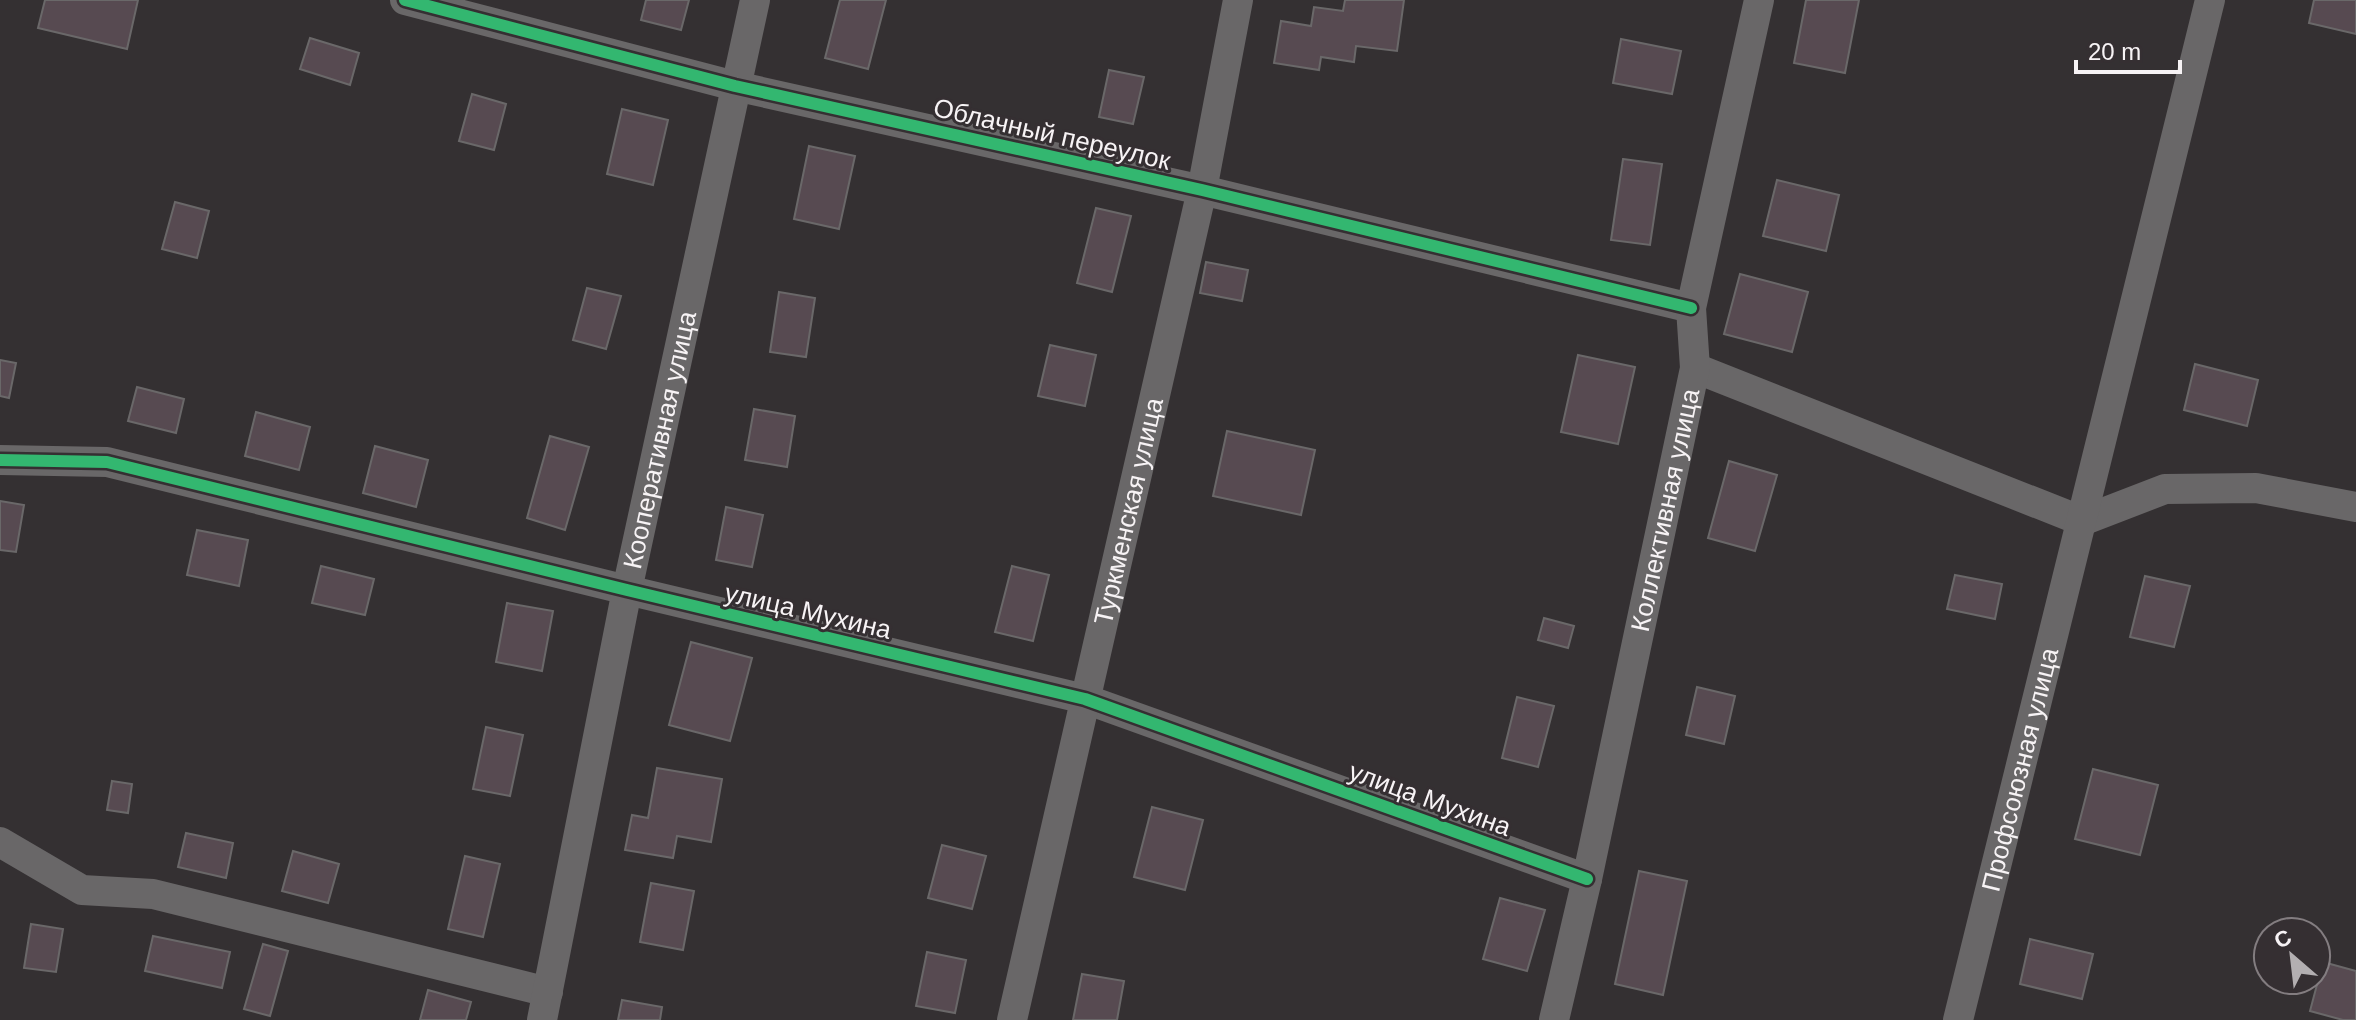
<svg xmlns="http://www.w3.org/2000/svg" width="2356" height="1020" font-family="Arial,sans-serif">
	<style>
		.building { fill: #574a51; stroke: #6a6869; stroke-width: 2 }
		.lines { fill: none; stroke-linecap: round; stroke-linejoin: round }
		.street { stroke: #696768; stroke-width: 30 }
		.cycleway-casing { stroke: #352f32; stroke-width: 17 }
		.cycleway { stroke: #33b770; stroke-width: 12 }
		.labels { text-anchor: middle; stroke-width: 6; stroke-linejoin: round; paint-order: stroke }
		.street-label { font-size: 26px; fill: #f7f3f5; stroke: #352f32 }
	</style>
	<rect width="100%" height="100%" fill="#343032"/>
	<!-- building -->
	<path class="building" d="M45,0H138L127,49L38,28Z
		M646,0H689L681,30L641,20Z
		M840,0H886L868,69L825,58Z
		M1345,0H1404L1397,51L1356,46L1354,62L1321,57L1319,70L1274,63L1281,21L1311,26L1314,7L1343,11Z
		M1806,0H1859L1845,73L1794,63Z
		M2314,0H2356V34L2309,23Z
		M310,38L359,53L350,85L300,69Z
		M1621,39L1681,51L1672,94L1613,83Z
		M1109,70L1144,77L1133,124L1099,117Z
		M472,94L506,104L494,150L459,141Z
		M622,109L668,120L653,185L607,174Z
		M809,146L855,156L839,229L794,219Z
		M1623,159L1662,164L1650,245L1611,240Z
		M1777,180L1839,195L1826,251L1763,236Z
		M175,202L209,211L197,258L162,249Z
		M1096,208L1131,216L1112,292L1077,283Z
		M1206,262L1248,270L1242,301L1200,293Z
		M1740,274L1808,292L1792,352L1724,334Z
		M587,288L621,296L606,349L573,340Z
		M779,292L815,298L806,357L770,352Z
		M1050,345L1096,355L1085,406L1038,396Z
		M1578,355L1635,367L1618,444L1561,432Z
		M0,360L16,363L9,398L0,396Z
		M2195,364L2258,380L2247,426L2184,410Z
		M137,387L184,399L176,433L128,421Z
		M754,409L795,416L787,467L745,460Z
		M256,412L310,427L299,470L245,456Z
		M1227,431L1315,450L1301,515L1213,496Z
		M550,436L589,447L565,530L527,518Z
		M375,446L428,460L416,507L363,493Z
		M1729,461L1777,475L1755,551L1708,538Z
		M0,501L24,505L16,552L0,550Z
		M726,507L763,515L752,567L716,560Z
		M197,530L248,540L239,586L187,575Z
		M321,566L374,579L365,615L312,603Z
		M1012,566L1049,575L1033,641L995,632Z
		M1955,575L2002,584L1995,619L1947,609Z
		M2145,576L2190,586L2174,647L2130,637Z
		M507,603L553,611L542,671L496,662Z
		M1544,618L1574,626L1568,648L1538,640Z
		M691,642L752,658L730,741L669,725Z
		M1697,687L1735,696L1724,744L1686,735Z
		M1517,697L1554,706L1538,767L1502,758Z
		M486,727L523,735L510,796L473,789Z
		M657,768L722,779L711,842L677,836L673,858L625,850L632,815L648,818Z
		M2093,769L2158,785L2140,855L2075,839Z
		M112,781L132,784L128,813L107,810Z
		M1152,807L1203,820L1185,890L1134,877Z
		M186,833L233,843L226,878L178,867Z
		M942,845L986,856L972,909L928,898Z
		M293,851L339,864L328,903L282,891Z
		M465,856L500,864L483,937L448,929Z
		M1639,871L1687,881L1663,995L1615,984Z
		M651,883L694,891L683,950L640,942Z
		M1500,898L1545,910L1527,971L1483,959Z
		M31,924L63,929L56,972L24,968Z
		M153,936L230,952L222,988L145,971Z
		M2030,939L2093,954L2082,999L2020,984Z
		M263,944L288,951L270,1016L244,1009Z
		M927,952L966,960L955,1013L916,1006Z
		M2323,962L2356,971V1020H2343L2310,1011Z
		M1082,974L1124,981L1117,1020H1073Z
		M428,990L471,1002L466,1020H420Z
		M622,1000L662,1007L660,1020H618Z"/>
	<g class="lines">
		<!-- street -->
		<g class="street">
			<path d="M405,0L735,86L1202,190L1691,308"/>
			<path d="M1695,368L2082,521L2165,489L2256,488L2356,507"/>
			<path d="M0,460L107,462L627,590L1085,699L1587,879"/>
			<path d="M0,842L82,890L153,894L548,992"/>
			<path id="s1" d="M542,1020L627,590L755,0"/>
			<path id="s2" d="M1012,1020L1202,190L1238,0"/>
			<path id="s3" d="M1554,1020L1587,879L1695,368L1691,308L1759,0"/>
			<path id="s4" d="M1958,1020L2210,0"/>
		</g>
		<!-- cycleway casing -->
		<g class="cycleway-casing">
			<path id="cycleway" d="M405,0L735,86L1202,190L1691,308
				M0,460L107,462L627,590L1085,699L1587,879"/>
		</g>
		<!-- cycleway -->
		<use href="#cycleway" class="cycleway"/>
	</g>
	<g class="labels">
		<!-- street labels -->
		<g class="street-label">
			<text transform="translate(1052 134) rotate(13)" y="9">Облачный переулок</text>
			<text dy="9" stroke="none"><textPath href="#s1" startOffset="592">Кооперативная улица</textPath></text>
			<text dy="9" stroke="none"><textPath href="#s3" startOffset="522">Коллективная улица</textPath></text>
			<text dy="9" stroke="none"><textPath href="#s2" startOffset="522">Туркменская улица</textPath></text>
			<text transform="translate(808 611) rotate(13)" y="9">улица Мухина</text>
			<text dy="9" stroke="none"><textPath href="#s4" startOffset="258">Профсоюзная улица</textPath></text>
			<text transform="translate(1430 799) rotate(20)" y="9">улица Мухина</text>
		</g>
	</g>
	<!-- north arrow -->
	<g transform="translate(2292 956) rotate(332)"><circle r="38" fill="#352f32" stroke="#837d80" stroke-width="2"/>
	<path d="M0-6L14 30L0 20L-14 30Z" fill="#b3afb1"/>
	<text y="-12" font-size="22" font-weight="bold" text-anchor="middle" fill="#f7f3f5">С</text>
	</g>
	<!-- scale -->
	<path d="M2076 60v12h104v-12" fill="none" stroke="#f7f3f5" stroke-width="4"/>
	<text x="2088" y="60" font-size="24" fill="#f7f3f5" stroke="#352f32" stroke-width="6" paint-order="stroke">20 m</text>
</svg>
